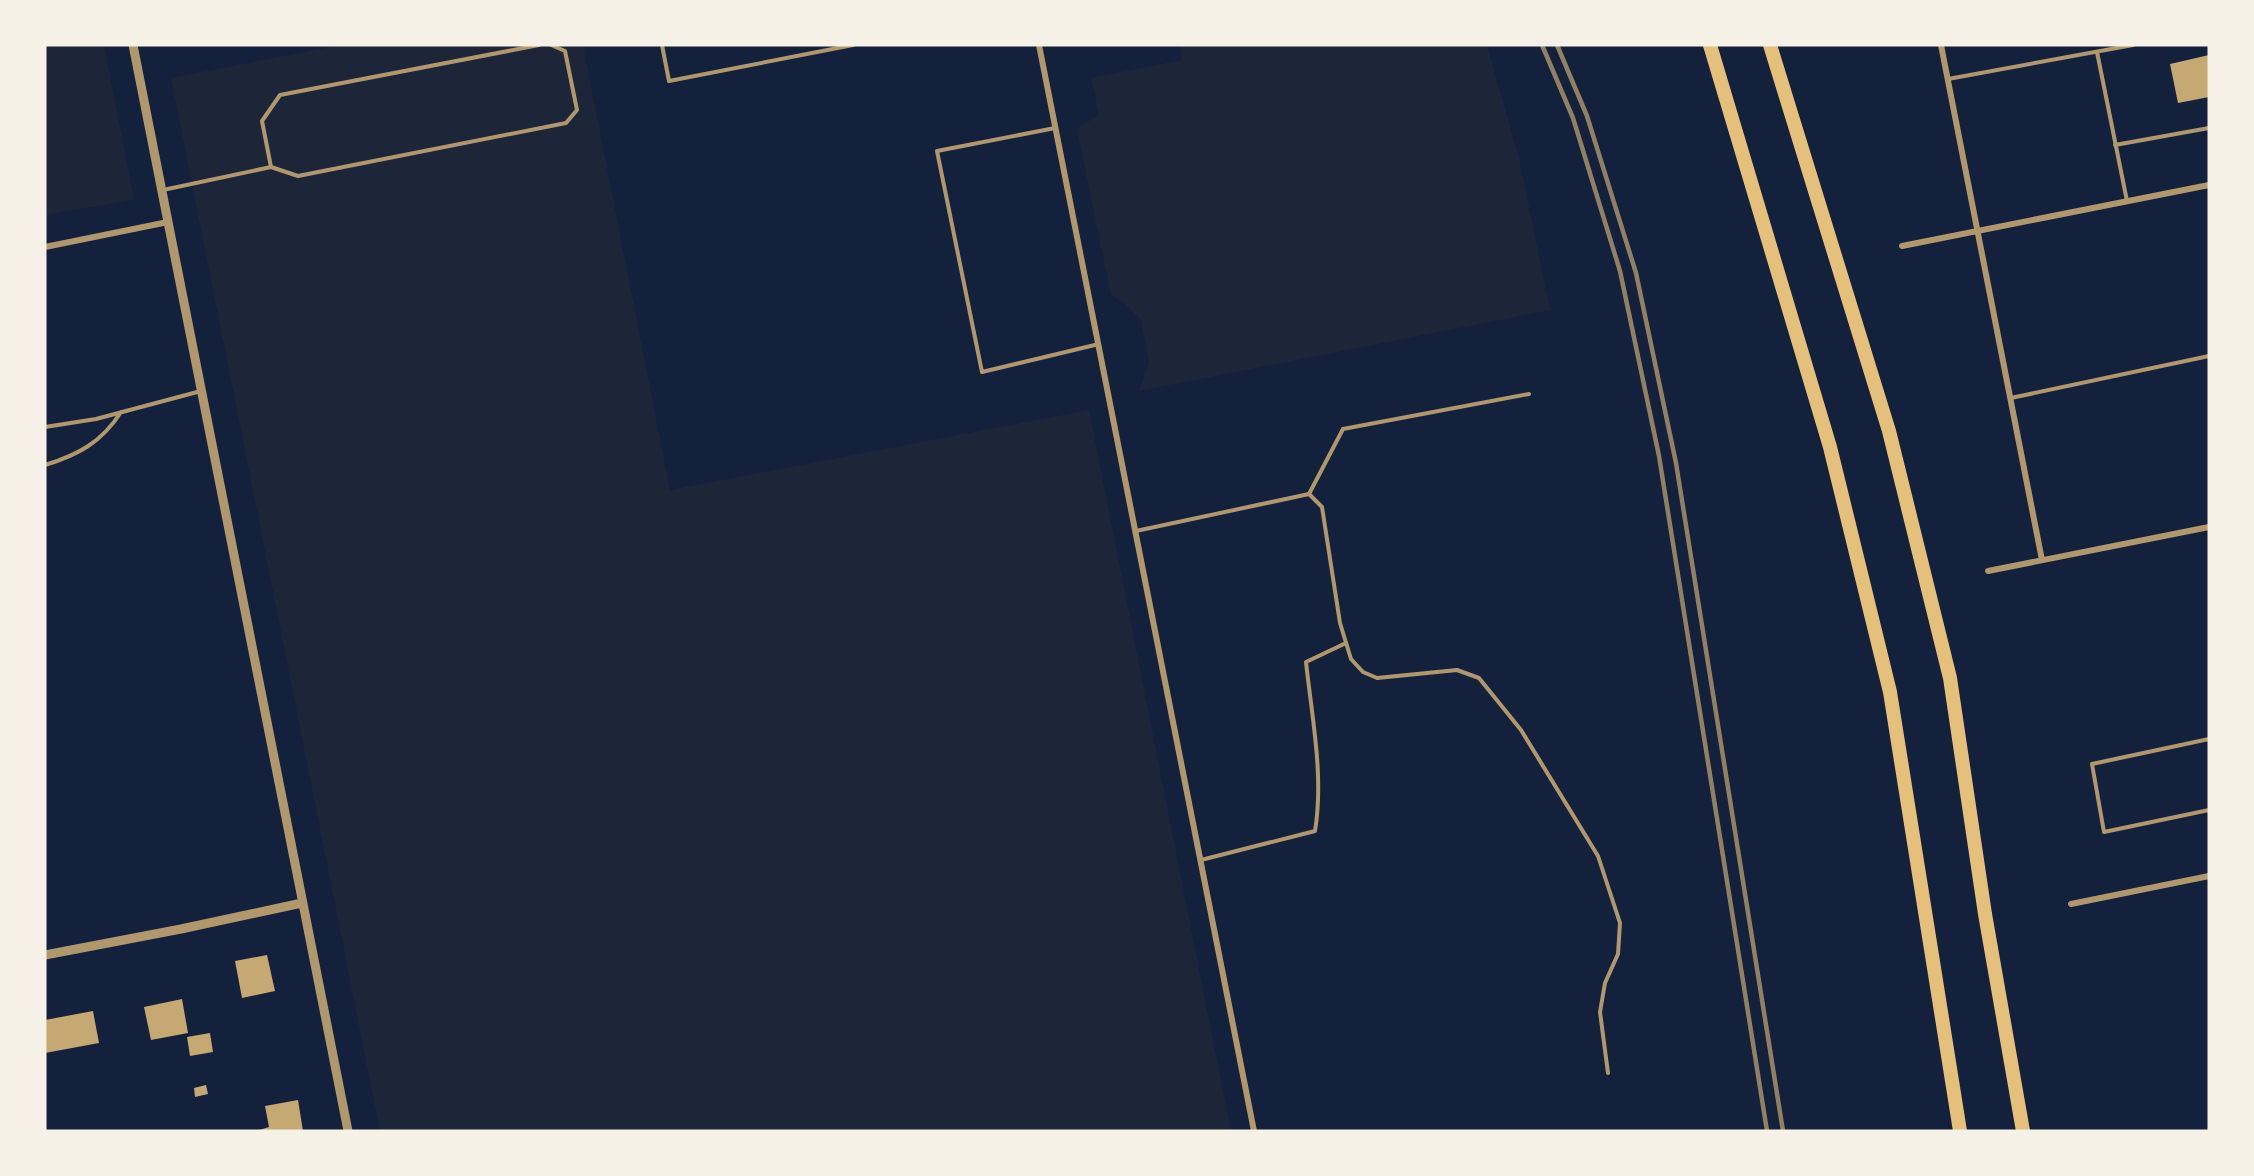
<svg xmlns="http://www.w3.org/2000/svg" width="2254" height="1176" font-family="Quicksand,sans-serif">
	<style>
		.green { fill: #1d2539 }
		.building { fill: #c6a872 }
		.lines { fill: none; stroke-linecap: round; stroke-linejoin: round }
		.service { stroke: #b1986c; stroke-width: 4 }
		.minor { stroke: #b1986c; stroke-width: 6 }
		.tertiary { stroke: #b1986c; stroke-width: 9 }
		.motorway { stroke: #e5c07b; stroke-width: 14 }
		.rail { stroke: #918062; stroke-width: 4.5 }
	</style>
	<rect width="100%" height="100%" fill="#14213d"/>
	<!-- green -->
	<path class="green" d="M45,45H104L134,200L45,215Z
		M340,45H583L670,490L1089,410L1231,1131H380L171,78Z
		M1180,45H1487L1519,158L1550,310L1139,391L1149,363L1141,320L1123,302L1111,295L1077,129L1099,114L1091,78L1182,60Z"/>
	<!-- building -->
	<path class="building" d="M2209,55V97L2178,103L2170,64Z
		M267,955L275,991L242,998L235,961Z
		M182,999L188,1033L151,1040L144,1007Z
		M93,1011L99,1043L45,1053V1020Z
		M210,1033L213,1052L190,1056L187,1037Z
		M206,1085L208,1094L195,1097L194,1088Z
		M298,1100L303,1131H256L269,1127L265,1106Z"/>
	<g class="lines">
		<!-- service -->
		<path class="service" d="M662,45L669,81L853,45
			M2097,52L2127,201
			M1948,79L2133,45
			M1055,128L937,151L982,372L1099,344
			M2115,145L2209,128
			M271,167L262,121L280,95L539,45
			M163,190L271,167L298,176L566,123L577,110L565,51L551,45
			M2011,398L2209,356
			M45,427L96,419L201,391
			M45,465C78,455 102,442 121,412
			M1309,494L1343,429L1529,394
			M1136,531L1309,494L1322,507L1340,623L1351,659L1363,672L1377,678L1457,670L1479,678L1521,730L1598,856L1620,923L1618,954L1605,983L1600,1012L1608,1073
			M2209,739L2092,764L2104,832L2209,810
			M1201,860L1315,831C1324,776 1312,718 1306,662L1346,643"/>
		<!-- minor -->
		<path class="minor" d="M1039,45L1254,1131
			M1941,45L2042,560
			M1902,246L2209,185
			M45,247L168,222
			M1988,571L2209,527
			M2071,904L2209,876"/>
		<!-- tertiary -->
		<path class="tertiary" d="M133,45L348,1131
			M45,955L181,929L302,903"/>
		<!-- motorway -->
		<path class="motorway" d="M1710,45L1830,447L1890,692L1960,1131
			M1770,45L1889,431L1950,678L1985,914L2023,1131"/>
		<!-- rail -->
		<path class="rail" d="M1542,45L1573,118L1620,271L1659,456L1767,1131
			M1557,45L1587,116L1636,273L1676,463L1783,1131"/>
	</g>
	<!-- border -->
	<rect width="2254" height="1176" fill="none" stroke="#f6f1e7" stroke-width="93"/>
</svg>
